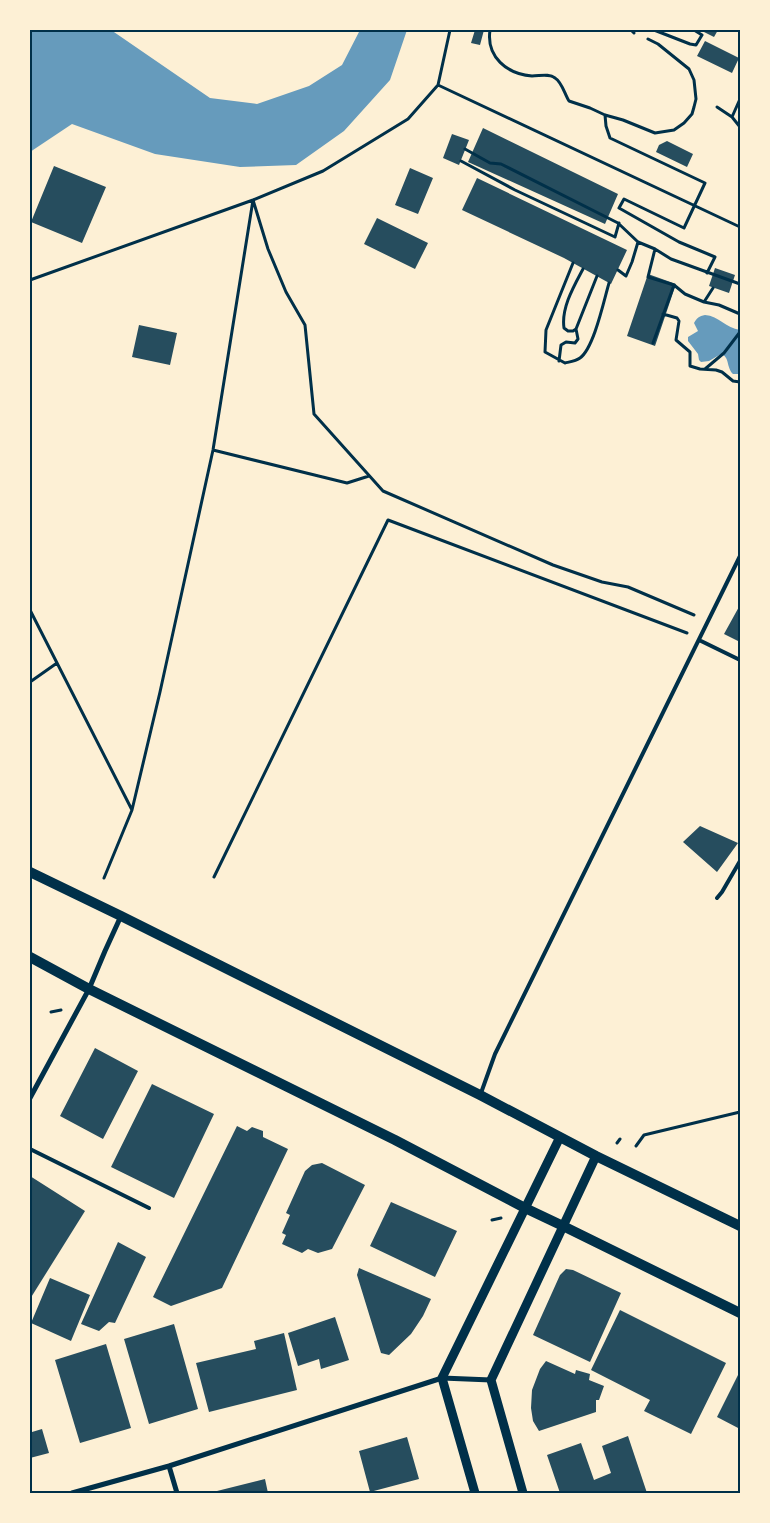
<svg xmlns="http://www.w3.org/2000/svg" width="770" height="1523" font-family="Manrope,sans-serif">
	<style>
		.water { fill: #669bbc }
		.building { fill: #264d5e }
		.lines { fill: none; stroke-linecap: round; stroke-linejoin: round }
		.path { stroke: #003049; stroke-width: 3 }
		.service { stroke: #003049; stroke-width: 4 }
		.minor { stroke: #003049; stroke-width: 5 }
		.tertiary { stroke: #003049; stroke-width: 9 }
		.secondary { stroke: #003049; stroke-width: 10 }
		.neatline { fill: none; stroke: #003049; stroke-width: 2 }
	</style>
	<rect width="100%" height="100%" fill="#fdf0d5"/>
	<!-- water -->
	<path class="water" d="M30,30H111L210,98L257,104L309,86L342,65L360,30H407L390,80L344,131L296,165L240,167L155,154L72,124L30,152Z
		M705,315C719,316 726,328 740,330V374H733C726,367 730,357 721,354L709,361L701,362L699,360L698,354L688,341V337L698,331L694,323C697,318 699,316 705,315Z"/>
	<!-- building -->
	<path class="building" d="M475,30H484L480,45L471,43Z
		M700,30H718L714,37Z
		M705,41L739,58L732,73L697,56Z
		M483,128L618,194L605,224L468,162Z
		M452,134L469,140L459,165L443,158Z
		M667,141L693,154L687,167L656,152L659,145Z
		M54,166L106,187L82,243L31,222Z
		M410,168L433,178L418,214L395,205Z
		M477,178L627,250L611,284L564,258L462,210Z
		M377,218L428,243L415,269L364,244Z
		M715,268L735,275L729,293L709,286Z
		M648,274L676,284L655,346L627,336Z
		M139,325L177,333L170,365L132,357Z
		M740,605V642L724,634Z
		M700,826L738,843L717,872L683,842Z
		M95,1048L138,1071L103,1139L60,1116Z
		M152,1084L214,1114L174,1198L111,1167Z
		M237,1126L247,1131L252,1127L263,1131V1137L288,1149L222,1288L171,1306L153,1297Z
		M322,1163L365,1185L332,1249L318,1253L308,1249L302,1253L282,1244L286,1235L282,1233L290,1215L286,1213L305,1171L312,1165Z
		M30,1176L85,1211L30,1299Z
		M391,1202L457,1231L435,1277L370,1246Z
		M118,1242L146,1257L115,1323L109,1322L99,1331L81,1324Z
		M359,1268L431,1299L423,1316L411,1334L389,1355L381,1353L357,1275Z
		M566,1269L573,1270L621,1293L590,1362L533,1335L560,1275Z
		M50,1278L90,1295L71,1341L31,1323Z
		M620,1310L726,1363L691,1434L644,1411L650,1400L591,1370Z
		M335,1317L349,1360L321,1369L319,1359L298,1366L288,1333Z
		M174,1324L198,1409L149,1424L124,1339Z
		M284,1333L297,1390L209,1412L196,1363L256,1349L254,1341Z
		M106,1344L131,1428L80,1443L55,1360Z
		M546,1361L575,1374L576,1370L590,1374L589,1380L604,1386L599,1400H596V1412L539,1431L533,1421L531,1408L532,1390L540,1369Z
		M740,1371V1429L717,1417Z
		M31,1425L32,1432L42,1429L49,1453L30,1458Z
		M628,1436L647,1493H560L547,1455L581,1443L594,1480L611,1473L602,1446Z
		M407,1437L419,1479L370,1492L359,1451Z
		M265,1479L268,1493H217V1491Z"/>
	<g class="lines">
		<!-- path -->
		<path class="path" d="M490,30C486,57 507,74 532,76C540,76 549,73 555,78C562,82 565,95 569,101L590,108L605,115L623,120L655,133L674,130L684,123L692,114L694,107L696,99L694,80L689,69L658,44L648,39
			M631,30L634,33
			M654,30L690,44L696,45L702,35L694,30
			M438,85L740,227
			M717,107L732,117L740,127
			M605,115L606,126L610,138L705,183L684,228L624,199L619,208L679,242L715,257L707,273
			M732,117L740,99
			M465,149L490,163L501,164L618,223L638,242L655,249
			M461,161L515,190L615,237L619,223
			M253,200L268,249L286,292L305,325L314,414L383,491L553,565L602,582L628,587L694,615
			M573,263L546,330L545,352L565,363C569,362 576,361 580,358C594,348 604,300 609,283
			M618,270L626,276L632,262L638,242
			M30,280L253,200L323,171L408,119L438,85L450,30
			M674,285L685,294L704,302L713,288
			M704,302L719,305L740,314
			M663,314L677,318L679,321L676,340L690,352V366L700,369L716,370L722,372L733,381L740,382
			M576,329L573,331H568L564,328C561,308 574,286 583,269
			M653,343L674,285L648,277L655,249L671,259L740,284
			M559,361L561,345L566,342L575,343L578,339L576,329L597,276
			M705,369L724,353L740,332
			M213,450L347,483L369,476
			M30,610L132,810L104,878
			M30,682L57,663
			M132,810L160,692L213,450L253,200
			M214,877L388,520L687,633
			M51,1012L61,1010
			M617,1143L620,1139
			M636,1146L644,1135L740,1112
			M492,1220L501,1218"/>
		<!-- service -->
		<path class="service" d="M699,640L740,660
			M30,843V847
			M717,898L722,892L740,861
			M481,1093L495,1054L740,556
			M30,1149L149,1208"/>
		<!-- minor -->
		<path class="minor" d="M30,1098L89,989L105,951L121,916
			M169,1466L177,1493
			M72,1493L169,1466L442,1378L491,1380"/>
		<!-- tertiary -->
		<path class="tertiary" d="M475,1493L442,1378L560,1137
			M523,1493L491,1380L596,1156"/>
		<!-- secondary -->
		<path class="secondary" d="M30,872L121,916L480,1095L596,1156L740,1226
			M30,957L89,989L395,1140L525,1208L563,1226L740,1313"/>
	</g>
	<!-- border -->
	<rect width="770" height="1523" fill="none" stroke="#fdf0d5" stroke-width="62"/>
	<rect x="31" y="31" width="708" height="1461" class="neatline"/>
</svg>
